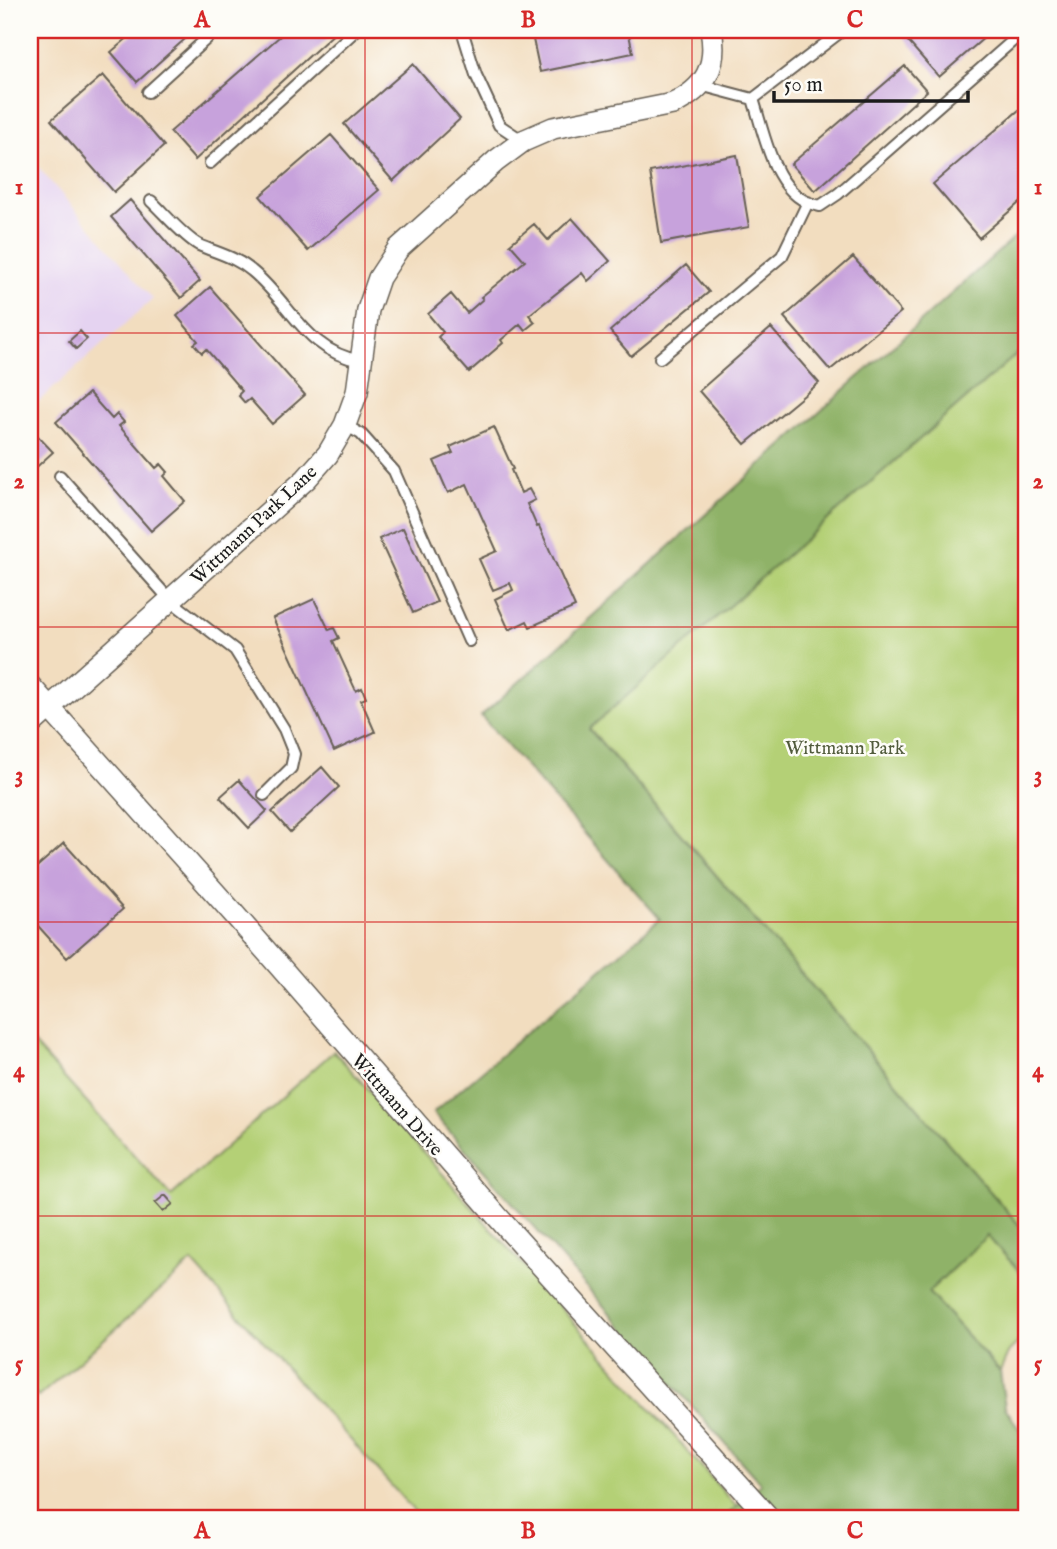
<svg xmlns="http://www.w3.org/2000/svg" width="1057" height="1549" font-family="'IM FELL English',serif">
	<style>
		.built { fill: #e5d3f1 }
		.green { fill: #b4d076; stroke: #687649; stroke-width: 2 }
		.forest { fill: #8fb267; stroke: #566742; stroke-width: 2 }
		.building { fill: #c7a2dc }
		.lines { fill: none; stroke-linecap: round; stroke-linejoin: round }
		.lane-casing { stroke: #676055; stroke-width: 14 }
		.street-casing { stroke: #676055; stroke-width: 24 }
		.lane { stroke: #fff; stroke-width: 10 }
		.street { stroke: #fff; stroke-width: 21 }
		.grid { fill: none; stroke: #d62828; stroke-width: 2; stroke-opacity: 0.55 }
		.labels { text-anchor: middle; stroke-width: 5; stroke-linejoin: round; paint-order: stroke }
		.street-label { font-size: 19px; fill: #1c1c1c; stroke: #fdfcf7 }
		.park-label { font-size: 19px; fill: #515b3c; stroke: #fdfcf7 }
		.neatline { fill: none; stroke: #d62828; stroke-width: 2.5 }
		.grid-label { font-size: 23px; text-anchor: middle; font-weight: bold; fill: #d62828 }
	</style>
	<rect width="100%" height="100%" fill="#fdfcf7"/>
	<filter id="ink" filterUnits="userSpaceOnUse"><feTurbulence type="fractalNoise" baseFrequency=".0143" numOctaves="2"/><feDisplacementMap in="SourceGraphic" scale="14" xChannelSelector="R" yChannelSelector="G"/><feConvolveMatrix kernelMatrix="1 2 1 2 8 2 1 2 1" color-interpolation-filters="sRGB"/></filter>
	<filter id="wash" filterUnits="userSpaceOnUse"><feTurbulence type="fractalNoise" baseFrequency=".00686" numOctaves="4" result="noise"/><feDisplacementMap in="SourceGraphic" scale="28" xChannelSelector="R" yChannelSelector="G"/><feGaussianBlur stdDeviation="1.57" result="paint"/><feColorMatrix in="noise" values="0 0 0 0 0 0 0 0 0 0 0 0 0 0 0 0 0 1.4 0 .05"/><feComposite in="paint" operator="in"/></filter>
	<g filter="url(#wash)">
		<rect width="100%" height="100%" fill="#f2ddbf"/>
		<!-- built -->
		<path class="built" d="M30,158L153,299L30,409Z"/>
		<!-- green -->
		<path class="green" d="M1027,345V1234L589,728Z
			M30,1040L171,1196L334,1051L737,1507L723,1519H421L192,1262L38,1397L30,1388Z
			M987,1236L1027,1279V1334L1009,1351L1000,1372L928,1292Z"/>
		<!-- forest -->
		<path class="forest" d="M1027,226V345L589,729L1027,1234V1279L987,1236L928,1292L1000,1372L1005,1407L1019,1429L1027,1432V1519H723L761,1484L433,1113L660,919L481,716Z"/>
		<g id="blocks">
			<!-- building -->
			<path class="building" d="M137,30H195L137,82L111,52Z
				M287,30H338L195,160L170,132Z
				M531,30H628L633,53L540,72Z
				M898,30H993L939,77Z
				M413,64L460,119L393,181L344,124Z
				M905,66L927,91L815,191L791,164Z
				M103,75L164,146L114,192L51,120Z
				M1027,103V196L979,238L933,184Z
				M331,135L379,190L308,251L260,196Z
				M737,155L749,227L661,243L650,172Z
				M130,200L200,281L181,298L111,217Z
				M572,218L610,261L588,281L582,273L529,315L535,322L525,330L520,324L501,340L503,343L469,372L438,337L443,332L428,314L451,294L467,313L483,299L481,297L525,261L510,244L534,224L548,240Z
				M853,257L901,312L830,370L784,317Z
				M686,265L709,292L631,356L610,331Z
				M210,287L305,395L272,424L250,399L245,403L238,395L242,391L206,349L202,353L194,344L198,341L177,316Z
				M771,328L819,383L745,444L699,391Z
				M80,331L87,339L76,349L69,341Z
				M89,393L112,419L117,414L124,422L119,426L156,468L161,464L168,472L164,476L185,501L151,531L56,422Z
				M494,427L513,469L511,470L521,493L529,489L535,500L527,504L537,527L539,526L575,607L530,627L527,621L509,630L495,599L513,590L510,583L493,590L479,559L497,551L467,484L448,493L434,461L453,453L450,447Z
				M34,432L53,452L30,473V436Z
				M403,528L437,602L413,613L379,539Z
				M314,599L329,630L334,628L339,638L333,641L356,691L362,688L366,698L361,700L375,732L334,751L273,618Z
				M322,767L339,787L290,832L272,812Z
				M239,780L267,811L249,828L220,797Z
				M64,843L123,909L67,958L30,917V873Z
				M165,1195L173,1204L163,1212L155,1203Z"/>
		</g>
	</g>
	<g filter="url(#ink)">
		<use href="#blocks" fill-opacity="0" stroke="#676055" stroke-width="2"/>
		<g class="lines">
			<!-- lane casing -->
			<g class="lane-casing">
				<path id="lane" d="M462,30L476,75L499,125L523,141
					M700,85L753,99L843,30
					M148,92L216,30
					M753,99C765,135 774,199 820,206L838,194L1025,30
					M210,163L356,30
					M151,201C164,213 184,237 199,245C217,253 236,257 252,271C291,303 306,352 361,361
					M660,358L782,256L808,202
					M345,425L361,434L394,471L469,641
					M60,476L170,600L235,650L284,729L294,754L291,768L264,795"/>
			</g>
			<!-- street casing -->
			<g class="street-casing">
				<path id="street" d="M30,686L234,914L510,1231L770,1519
					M30,725L306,479L328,454L345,425L357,392L368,310L379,278L398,249L496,161L523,141L553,128L673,104C706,88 718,66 711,30"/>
			</g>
			<!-- lane -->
			<use href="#lane" class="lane"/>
			<!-- street -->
			<use href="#street" class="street"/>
		</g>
	</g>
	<!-- grid -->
	<path class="grid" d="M365,30V1519M692,30V1519M30,333H1027M30,627H1027M30,922H1027M30,1216H1027"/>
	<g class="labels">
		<!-- street labels -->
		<g class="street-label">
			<text transform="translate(253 524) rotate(-43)" y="7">Wittmann Park Lane</text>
			<text transform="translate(398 1104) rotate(49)" y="7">Wittmann Drive</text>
		</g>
		<!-- park labels -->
		<g class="park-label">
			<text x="845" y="754">Wittmann Park</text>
		</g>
	</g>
	<!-- margin -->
	<rect width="1057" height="1549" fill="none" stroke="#fdfcf7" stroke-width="77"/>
	<!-- scale -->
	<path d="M774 91v10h194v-10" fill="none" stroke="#1c1c1c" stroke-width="3.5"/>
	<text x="784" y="91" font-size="21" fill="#1c1c1c" stroke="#fdfcf7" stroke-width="5" paint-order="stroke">50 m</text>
	<rect x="38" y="38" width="980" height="1472" class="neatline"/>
	<g class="grid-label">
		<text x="202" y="27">A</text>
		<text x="528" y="27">B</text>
		<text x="855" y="27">C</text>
		<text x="19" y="194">1</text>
		<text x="1038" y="194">1</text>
		<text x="19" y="488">2</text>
		<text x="1038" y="488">2</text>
		<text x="19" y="782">3</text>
		<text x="1038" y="782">3</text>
		<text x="19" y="1077">4</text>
		<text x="1038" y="1077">4</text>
		<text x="19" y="1371">5</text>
		<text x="1038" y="1371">5</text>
		<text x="202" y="1538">A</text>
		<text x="528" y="1538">B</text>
		<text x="855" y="1538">C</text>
	</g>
</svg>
